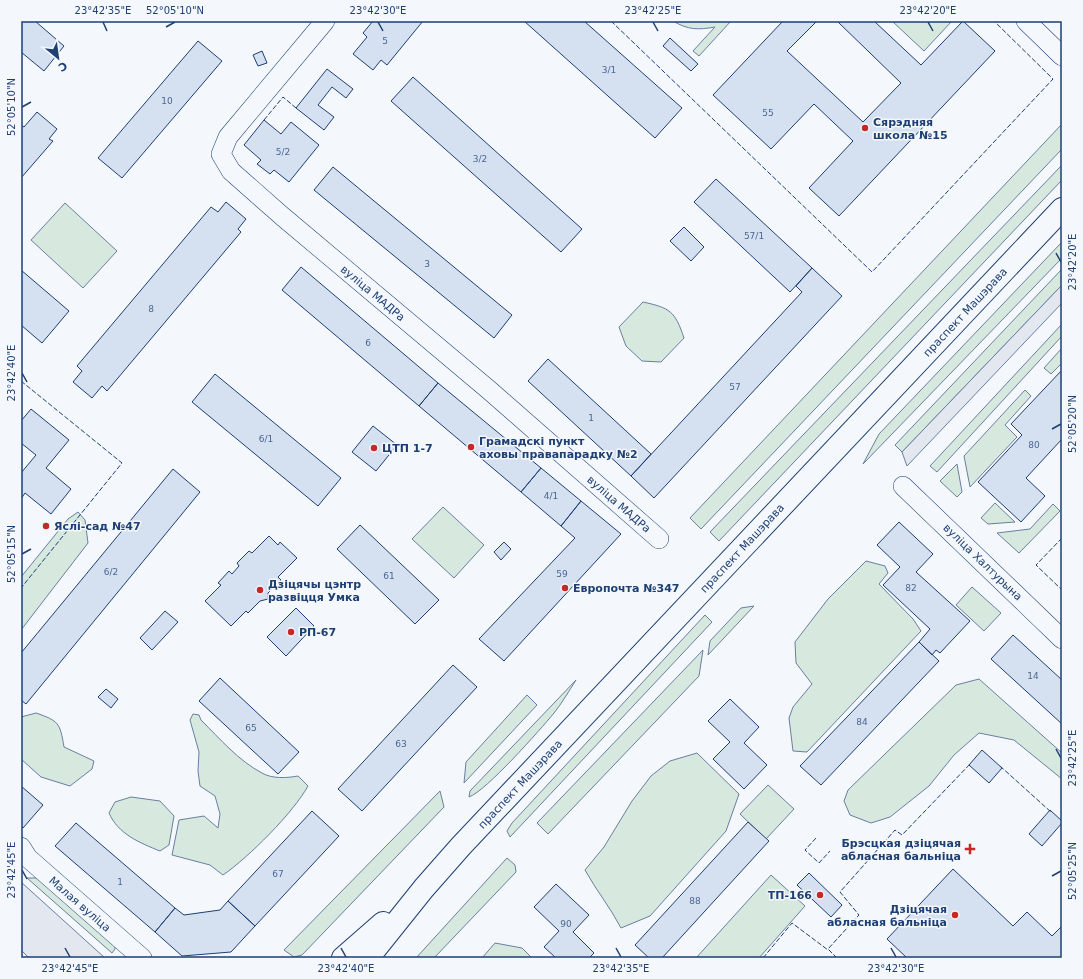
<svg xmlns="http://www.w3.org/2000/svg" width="1083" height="979" font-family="'DejaVu Sans',sans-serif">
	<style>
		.green { fill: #d7e8df; stroke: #687fa3 }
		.parking { fill: #e3e8f0; stroke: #687fa3 }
		.building { fill: #d5e0f0; stroke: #1d3f73 }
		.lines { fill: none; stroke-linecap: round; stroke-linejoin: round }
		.minor-casing { stroke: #1d3f73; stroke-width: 20 }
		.major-casing { stroke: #1d3f73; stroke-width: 24 }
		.minor { stroke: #f4f7fb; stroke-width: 19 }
		.major { stroke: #f4f7fb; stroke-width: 22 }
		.fence { stroke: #1d3f73; stroke-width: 1; stroke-dasharray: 5 2; stroke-linecap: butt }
		.ticks { fill: none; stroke: #1d3f73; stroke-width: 1.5 }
		.poi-dot { fill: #c62828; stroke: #f4f7fb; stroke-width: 1.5 }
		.labels { text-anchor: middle; stroke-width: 3; stroke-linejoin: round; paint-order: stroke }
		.number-label { font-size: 9px; fill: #4b6792 }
		.poi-label { font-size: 11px; font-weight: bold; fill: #1d3f73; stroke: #f4f7fb; text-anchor: start }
		.street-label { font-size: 11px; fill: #1d3f73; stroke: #f4f7fb }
		.neatline { fill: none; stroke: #1d3f73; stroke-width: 1.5 }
		.ticks-label { font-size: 10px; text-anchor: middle; fill: #1d3f73 }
	</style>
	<rect width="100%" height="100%" fill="#f4f7fb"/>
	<!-- green -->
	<path class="green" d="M673,21H731L699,56L693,51L715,27C698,30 688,30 673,21Z
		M892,21H952L924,51Z
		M1062,124V149L701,529L690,518Z
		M1062,165V180L719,541L710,532Z
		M65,203L117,251L83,288L31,240Z
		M1062,242V258L863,464L879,434Z
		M1062,269V285L902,452L895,445Z
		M643,302C670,308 675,311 684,338L661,362L642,361L626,346L619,327Z
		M1062,324V336L937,472L930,466Z
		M1062,348V363L1051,374L1044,368Z
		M1025,390L1031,396L1005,425L1017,437L970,487L964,456Z
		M957,464L962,492L957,497L940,481Z
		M995,503L1015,522L988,524L981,518Z
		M1053,504L1060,511L1019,553L997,533L1030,529Z
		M443,507L484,545L454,578L412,539Z
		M78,512L85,520L88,543L21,630V577L68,519Z
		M866,561L885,566L888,573L879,584L913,619L921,631L807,752L793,751L789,718L793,707L812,684L796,663L795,642L828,599Z
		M972,587L1001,613L984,631L956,605Z
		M754,606L708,655L710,641L741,608Z
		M705,615L712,622L510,837L507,831L512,823Z
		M703,650L699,676L548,834L537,823Z
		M979,679L1062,753V779L1014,740L979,733L954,755L929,786L890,817L871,823L850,815L844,801L848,790L956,685Z
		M576,680C569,691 562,703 554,713C540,730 486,791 469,797L470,791Z
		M527,695L537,705L464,783L466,762Z
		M36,713C59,721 60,723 64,747L94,761L92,769L70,786L41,777L21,759V717Z
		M193,714L199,715L201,720C220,739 239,761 262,773C272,779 287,778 298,776L308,786C293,813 249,857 223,875L210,865L172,855L179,820L204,816L218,828L220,814L215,796L200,786L198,771L199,752L190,720Z
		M697,753L739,794L726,831L650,916L621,928C610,907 596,890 585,870L604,847L632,801L651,776L670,761Z
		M768,785L794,809L766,839L740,814Z
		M440,791L444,807L302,955L294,957L284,950Z
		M131,797L160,801L174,816L169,845L160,851C140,843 118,834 109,813L115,802Z
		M507,858L515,865L516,872L434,958H416Z
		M771,875L805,906L759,958H696Z
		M27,878H37L115,945V949L112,953Z
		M495,943L522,948L532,958H482Z"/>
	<!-- parking -->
	<path class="parking" d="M1062,285V303L907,466L902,452Z
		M21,882L105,958H29L21,950Z"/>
	<!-- building -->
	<path class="building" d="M21,21H35L64,46L44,71L21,52Z
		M373,21H423L387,65L381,60L373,70L353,54L367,37L363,33Z
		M524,21H584L682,108L655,138Z
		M783,21H817L787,51L863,122L901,83L837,21H874L921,65L963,21L995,51L839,216L809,188L853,141L814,104L771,149L713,95Z
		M670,38L698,64L691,71L663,46Z
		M198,41L222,61L122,178L98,158Z
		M262,51L267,63L258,66L253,55Z
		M327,69L353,89L346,98L332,87L318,105L334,117L324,130L296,108Z
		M413,77L582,229L561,252L391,101Z
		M37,112L57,129L49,139L53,141L21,178V125L24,127Z
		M264,120L281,134L291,122L319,145L289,182L274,170L270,174L257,164L261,160L244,145Z
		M333,167L512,315L494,338L314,190Z
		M716,179L812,268L790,292L694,202Z
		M226,202L246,219L238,229L241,232L107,391L102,386L92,398L73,382L82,371L77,366L211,207L218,212Z
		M684,227L704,247L691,261L670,241Z
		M301,267L438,383L419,406L282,290Z
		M812,268L842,296L654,498L631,476L802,292L796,286Z
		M21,270L69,311L42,343L21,325Z
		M548,359L651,454L631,476L528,381Z
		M1062,370V439L1026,478L1045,496L1021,522L978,482L1022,435L1011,424Z
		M215,374L341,478L318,506L192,402Z
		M438,383L541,468L521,492L419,406Z
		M31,409L69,440L46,468L71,489L51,514L25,493L21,499V473L36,455L21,443V421Z
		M373,426L397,445L376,471L352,452Z
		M541,468L581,501L561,526L521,492Z
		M173,469L200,492L26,704L21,700V653Z
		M581,501L621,534L504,661L479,639L575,538L561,526Z
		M899,522L933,554L916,572L970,621L940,653L936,650L932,655L919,642L930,629L883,585L900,567L877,545Z
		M360,525L439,600L415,624L337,549Z
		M269,536L278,545L280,542L297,558L278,577L281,580L268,593V599L260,601L248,613L246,611L231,626L205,601L221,585L218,583L229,571L232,574L239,566L237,563L249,551L252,553Z
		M504,542L511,549L501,560L494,552Z
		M296,608L314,626L286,656L267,637Z
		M165,611L178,622L152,650L140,638Z
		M1013,635L1062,680V724L991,659Z
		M919,642L939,661L821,785L800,766Z
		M453,665L477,687L362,811L338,789Z
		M220,678L299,752L278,774L199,701Z
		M106,689L118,699L111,708L98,697Z
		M730,699L759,727L744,743L767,765L744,789L713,759L730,742L708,721Z
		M982,750L1002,768L989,783L969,765Z
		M21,786L43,805L23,828L21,826Z
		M1050,810L1062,821V823L1042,846L1029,834Z
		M312,811L339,836L255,926L228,901Z
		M748,822L769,841L662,958H649L635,945Z
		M76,823L175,908L155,932L55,846Z
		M953,869L1013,926L1027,912L1052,936L1062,926V958H907L887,939Z
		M809,873L842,905L831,917L797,885Z
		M556,884L589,915L573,932L594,953L589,958H556L544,947L559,931L534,907Z
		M228,901L255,926L231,952L182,956L155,932L175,908L184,915L220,910Z"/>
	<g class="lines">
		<!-- minor casing -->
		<g class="minor-casing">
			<path id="minor" d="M325,21L228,137L221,154L231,171L282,216L489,390L659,539
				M1026,21L1062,56
				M903,486L1062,639
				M21,847L28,858L142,958"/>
		</g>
		<!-- major casing -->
		<g class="major-casing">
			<path id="major" d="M343,958L383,923
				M368,958L424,888L461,846L1062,209"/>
		</g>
		<!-- minor -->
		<use href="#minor" class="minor"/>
		<!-- major -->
		<use href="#major" class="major"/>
		<!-- fence -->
		<path class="fence" d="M611,21L872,272L1053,79L994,21
			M264,120L283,97L296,108
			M21,381L122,463L21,588
			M1062,538L1036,565L1062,590
			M1000,766L1051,812
			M816,838L805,850L819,863L830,851
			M763,958L792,923L828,950
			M837,958L828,949L859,915L840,892L895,830L902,835L971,763"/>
	</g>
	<!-- ticks -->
	<path class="ticks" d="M103,22L107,31M378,22L383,31M653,22L658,31M928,22L933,31M166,27L175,22M22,107L31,102M1056,253L1061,262M22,373L27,382M1052,429L1061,424M22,554L31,549M1056,749L1061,758M22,870L27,879M1052,876L1061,871M65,948L70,957M341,948L346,957M616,948L621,957M891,948L896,957"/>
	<!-- markers -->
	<g class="poi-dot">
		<circle cx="865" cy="128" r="4"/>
		<circle cx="471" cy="447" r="4"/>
		<circle cx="374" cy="448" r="4"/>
		<circle cx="46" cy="526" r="4"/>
		<circle cx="565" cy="588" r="4"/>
		<circle cx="260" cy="590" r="4"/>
		<circle cx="291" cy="632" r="4"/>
		<path d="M968 843h4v4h4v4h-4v4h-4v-4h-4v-4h4z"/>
		<circle cx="820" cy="895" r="4"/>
		<circle cx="955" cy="915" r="4"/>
	</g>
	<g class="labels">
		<!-- number labels -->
		<g class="number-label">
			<text x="385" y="44">5</text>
			<text x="609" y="73">3/1</text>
			<text x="167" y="104">10</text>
			<text x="768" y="116">55</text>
			<text x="283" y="155">5/2</text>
			<text x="480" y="162">3/2</text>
			<text x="754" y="239">57/1</text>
			<text x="427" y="267">3</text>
			<text x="151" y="312">8</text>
			<text x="368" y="346">6</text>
			<text x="735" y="390">57</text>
			<text x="591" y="421">1</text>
			<text x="266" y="442">6/1</text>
			<text x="1034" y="448">80</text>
			<text x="551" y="499">4/1</text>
			<text x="111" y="575">6/2</text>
			<text x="562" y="577">59</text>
			<text x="389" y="579">61</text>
			<text x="911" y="591">82</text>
			<text x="1033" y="679">14</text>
			<text x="862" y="725">84</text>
			<text x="251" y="731">65</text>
			<text x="401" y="747">63</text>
			<text x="278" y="877">67</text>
			<text x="120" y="885">1</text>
			<text x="695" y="904">88</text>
			<text x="566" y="927">90</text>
		</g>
		<!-- poi labels -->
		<g class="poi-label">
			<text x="873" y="126">Сярэдняя<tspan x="873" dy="13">школа №15</tspan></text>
			<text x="479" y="445">Грамадскі пункт<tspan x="479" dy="13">аховы правапарадку №2</tspan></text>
			<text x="382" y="452">ЦТП 1-7</text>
			<text x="54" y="530">Яслі-сад №47</text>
			<text x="268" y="588">Дзіцячы цэнтр<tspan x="268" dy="13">развіцця Умка</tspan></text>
			<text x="573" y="592">Европочта №347</text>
			<text x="299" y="636">РП-67</text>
			<text x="961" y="847" text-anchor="end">Брэсцкая дзіцячая<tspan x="961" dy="13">абласная бальніца</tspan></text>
			<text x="812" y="899" text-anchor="end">ТП-166</text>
			<text x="947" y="913" text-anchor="end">Дзіцячая<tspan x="947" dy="13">абласная бальніца</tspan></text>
		</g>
		<!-- street labels -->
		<g class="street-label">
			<text transform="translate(373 293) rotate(40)" y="4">вуліца МАДРа</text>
			<text transform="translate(965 312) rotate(-47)" y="4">праспект Машэрава</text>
			<text transform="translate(619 504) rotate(41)" y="4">вуліца МАДРа</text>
			<text transform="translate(742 548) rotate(-47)" y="4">праспект Машэрава</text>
			<text transform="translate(983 562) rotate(44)" y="4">вуліца Халтурына</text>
			<text transform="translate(520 784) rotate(-47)" y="4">праспект Машэрава</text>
			<text transform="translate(80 904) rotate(41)" y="4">Малая вуліца</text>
		</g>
	</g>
	<!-- border -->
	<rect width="1083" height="979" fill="none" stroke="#f4f7fb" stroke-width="44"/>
	<!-- north arrow -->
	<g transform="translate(58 58) rotate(151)" stroke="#f4f7fb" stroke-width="3" paint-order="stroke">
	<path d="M0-3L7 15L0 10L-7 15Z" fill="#1d3f73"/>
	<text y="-6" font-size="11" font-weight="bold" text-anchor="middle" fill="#1d3f73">С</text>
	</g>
	<rect x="22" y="22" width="1039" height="935" class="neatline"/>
	<g class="ticks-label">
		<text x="103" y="14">23°42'35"E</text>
		<text x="175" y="14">52°05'10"N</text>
		<text x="378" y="14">23°42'30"E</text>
		<text x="653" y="14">23°42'25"E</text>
		<text x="928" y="14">23°42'20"E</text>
		<text transform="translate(11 107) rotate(-90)" y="4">52°05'10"N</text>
		<text transform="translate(1072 262) rotate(-90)" y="4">23°42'20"E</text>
		<text transform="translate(11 373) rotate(-90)" y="4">23°42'40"E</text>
		<text transform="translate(1072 424) rotate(-90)" y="4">52°05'20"N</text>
		<text transform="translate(11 554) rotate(-90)" y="4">52°05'15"N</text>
		<text transform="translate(1072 758) rotate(-90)" y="4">23°42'25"E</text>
		<text transform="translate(11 870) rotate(-90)" y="4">23°42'45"E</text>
		<text transform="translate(1072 871) rotate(-90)" y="4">52°05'25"N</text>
		<text x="70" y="972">23°42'45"E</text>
		<text x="346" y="972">23°42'40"E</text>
		<text x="621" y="972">23°42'35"E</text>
		<text x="896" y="972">23°42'30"E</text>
	</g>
</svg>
